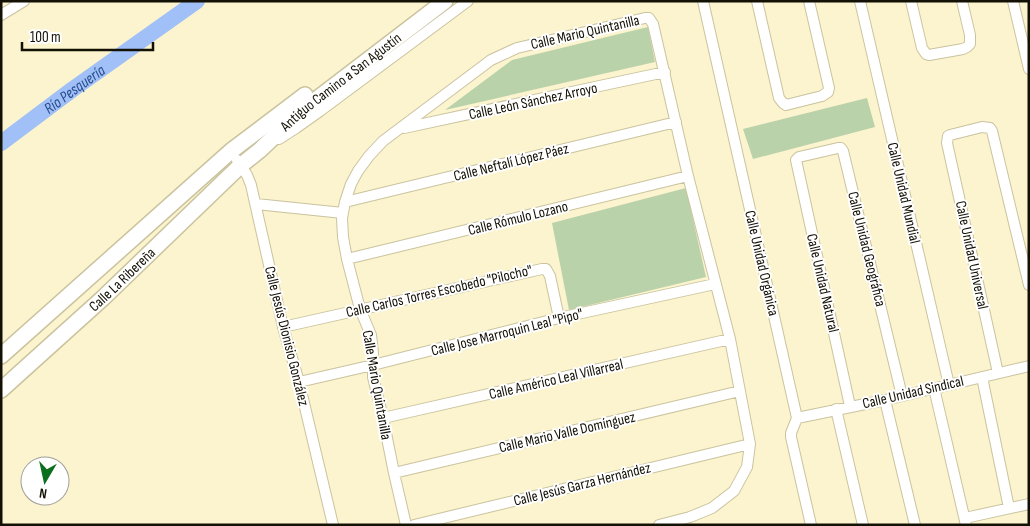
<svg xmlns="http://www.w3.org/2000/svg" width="1030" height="526" font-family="'Sofia Sans Condensed',sans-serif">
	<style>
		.green { fill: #bad2aa }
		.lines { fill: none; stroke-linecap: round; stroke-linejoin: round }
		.river { stroke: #a0c0f7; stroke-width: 16 }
		.street-casing { stroke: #cac39e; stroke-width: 12 }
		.secondary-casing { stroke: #cac39e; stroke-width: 18 }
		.street { stroke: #fff; stroke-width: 10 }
		.secondary { stroke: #fff; stroke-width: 15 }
		.labels { text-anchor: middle; stroke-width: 4; stroke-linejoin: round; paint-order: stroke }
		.street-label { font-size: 15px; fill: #131004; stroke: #fff }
		.water-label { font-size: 16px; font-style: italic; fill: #284c8e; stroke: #fff }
	</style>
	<rect width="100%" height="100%" fill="#fbf4ce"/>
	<!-- green -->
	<path class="green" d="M648,27L655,62L445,110L512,60Z
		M867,98L875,127L753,159L743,129Z
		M686,188L706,277L569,310L552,223Z"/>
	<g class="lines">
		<!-- river -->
		<path class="river" id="s1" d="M1,143L73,89L197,1"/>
		<!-- street casing -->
		<g class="street-casing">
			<path id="street" d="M703,1L797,418L791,433V437L811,525
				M757,1L779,98L783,103L786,105L822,96L828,92L829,88L809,1
				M860,1L949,385
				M911,1L922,48L926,54L929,55L963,49L967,47L970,44V35L962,1
				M1013,1L1029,69
				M1,15L24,1
				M404,128L665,72
				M279,139L296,128L320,111L468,1
				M237,160L247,175L251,185L283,327L299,382L333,525
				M345,202L676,122
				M256,204L343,213
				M347,259L688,176
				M283,327L542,269H546L550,276L559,318
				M998,373L947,143L948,136L950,135L982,127L990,128L992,131L1029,285
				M982,377L1009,508
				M299,382L373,365L559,318L715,284
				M934,388L966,525
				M885,400L915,525
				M850,406L796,160L799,157L838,148H841L843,151L902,396
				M836,409L863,525
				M383,418L730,339
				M797,418L885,400L1029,366
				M394,473L740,391
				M965,518L1029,504
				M406,525L394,473L383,418L373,377V353L371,335L360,309L347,259L343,237L342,218L345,202L351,184L358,171L369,156L383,141L491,60L517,48L645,18H649L653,24L688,176L730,339L750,444L747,467L734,491L712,508L690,517L659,525
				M414,525L750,444"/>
		</g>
		<!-- secondary casing -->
		<g class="secondary-casing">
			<g id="secondary">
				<path d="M1,356L231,151L305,95"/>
				<path id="s2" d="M1,390L103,298L240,166L260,150L300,112L445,1"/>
			</g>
		</g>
		<!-- street -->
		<use href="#street" class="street"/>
		<!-- secondary -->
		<use href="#secondary" class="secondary"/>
	</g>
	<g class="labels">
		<!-- street labels -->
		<g class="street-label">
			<text transform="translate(585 32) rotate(-13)" y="5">Calle Mario Quintanilla</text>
			<text dy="5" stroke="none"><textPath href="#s2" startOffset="459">Antiguo Camino a San Agustín</textPath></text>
			<text transform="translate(533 101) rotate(-12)" y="5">Calle León Sánchez Arroyo</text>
			<text transform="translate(511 162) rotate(-14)" y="5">Calle Neftalí López Páez</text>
			<text transform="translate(904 193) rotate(77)" y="5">Calle Unidad Mundial</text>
			<text transform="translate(518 218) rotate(-14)" y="5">Calle Rómulo Lozano</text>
			<text transform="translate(867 249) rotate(76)" y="5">Calle Unidad Geográfica</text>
			<text transform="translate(972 255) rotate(78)" y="5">Calle Unidad Universal</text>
			<text transform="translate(762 263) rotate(77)" y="5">Calle Unidad Orgánica</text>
			<text dy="5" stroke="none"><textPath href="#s2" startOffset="164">Calle La Ribereña</textPath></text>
			<text transform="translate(823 283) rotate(77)" y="5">Calle Unidad Natural</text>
			<text transform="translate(439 291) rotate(-13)" y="5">Calle Carlos Torres Escobedo "Pilocho"</text>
			<text transform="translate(507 332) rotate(-14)" y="5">Calle Jose Marroquin Leal "Pipo"</text>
			<text transform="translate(287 336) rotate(76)" y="5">Calle Jesús Dionisio González</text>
			<text transform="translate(556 379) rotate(-13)" y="5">Calle Américo Leal Villarreal</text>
			<text transform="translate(377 385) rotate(80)" y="5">Calle Mario Quintanilla</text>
			<text transform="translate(913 392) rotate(-13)" y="5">Calle Unidad Sindical</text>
			<text transform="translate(567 432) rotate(-13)" y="5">Calle Mario Valle Domínguez</text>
			<text transform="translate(582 484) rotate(-14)" y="5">Calle Jesús Garza Hernández</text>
		</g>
		<!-- water labels -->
		<g class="water-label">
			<text dy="6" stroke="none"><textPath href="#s1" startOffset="91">Río Pesquería</textPath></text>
		</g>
	</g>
	<!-- border -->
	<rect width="1030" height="526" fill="none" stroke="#131004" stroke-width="5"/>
	<!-- north arrow -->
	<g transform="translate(45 481) rotate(189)"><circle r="24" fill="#ffffff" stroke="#a19f9b"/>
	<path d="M0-4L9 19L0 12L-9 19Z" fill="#0b6f1e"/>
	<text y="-8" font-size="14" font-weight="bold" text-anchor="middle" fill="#131004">N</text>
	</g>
	<!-- scale -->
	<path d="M22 42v8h131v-8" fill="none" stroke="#131004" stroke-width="2.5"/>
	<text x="30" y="42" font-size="15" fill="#131004" stroke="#ffffff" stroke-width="4" paint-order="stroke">100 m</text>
</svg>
